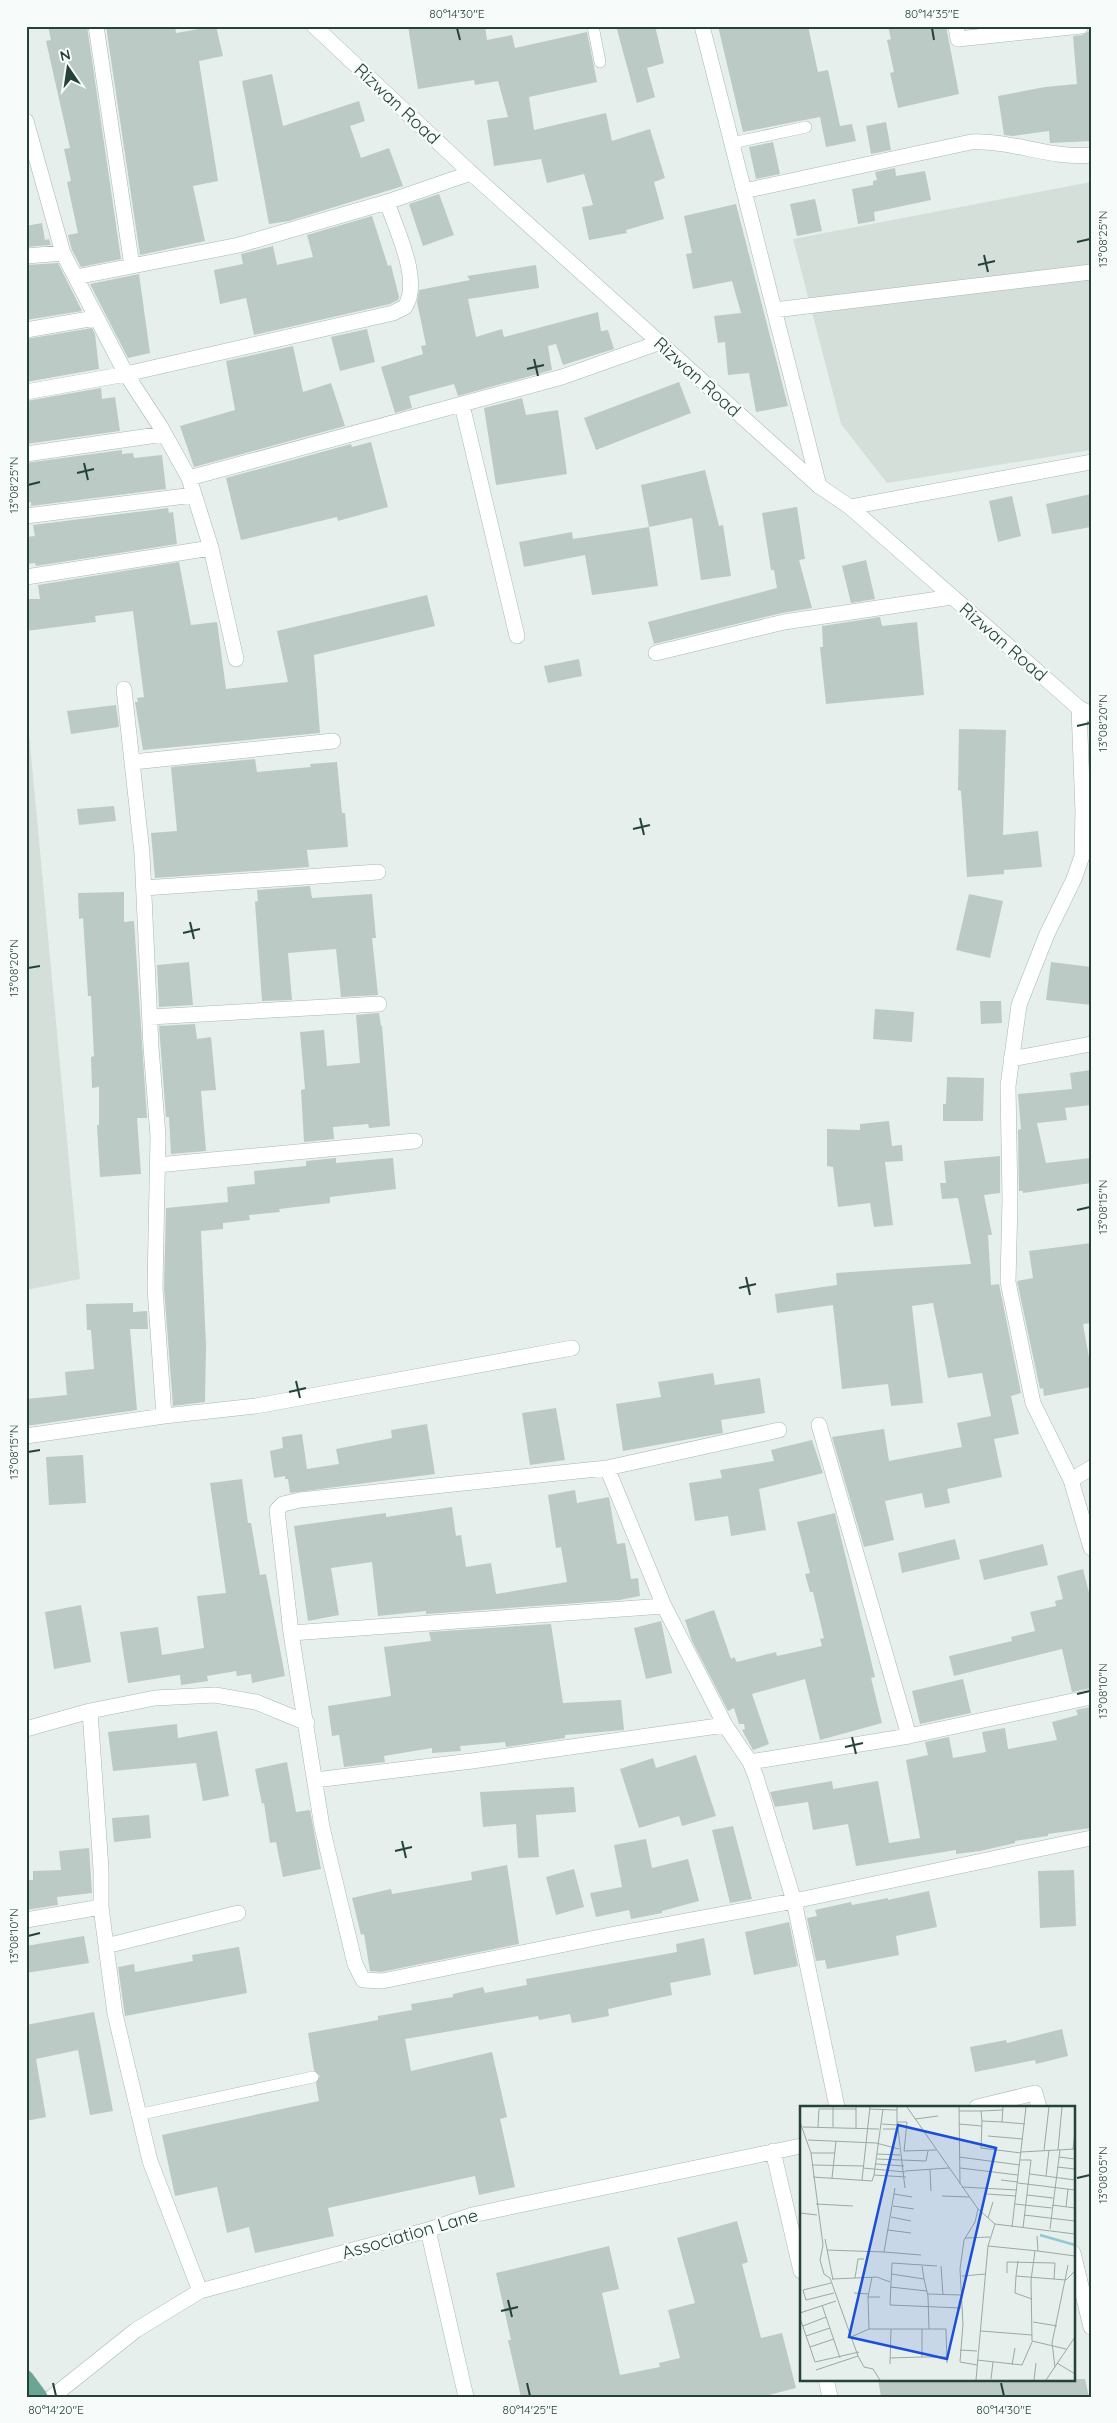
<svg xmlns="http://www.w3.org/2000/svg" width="1117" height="2423" font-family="Quicksand,sans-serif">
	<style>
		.built { fill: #d4dfda }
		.building { fill: #bbcac4 }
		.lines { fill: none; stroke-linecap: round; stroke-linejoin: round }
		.service-casing { stroke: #a8b8b2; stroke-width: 12 }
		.minor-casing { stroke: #a8b8b2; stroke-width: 16 }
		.tertiary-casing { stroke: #a8b8b2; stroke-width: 16 }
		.primary-casing { stroke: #c2cac8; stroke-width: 16 }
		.service { stroke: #fff; stroke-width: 11 }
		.minor { stroke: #fff; stroke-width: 15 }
		.tertiary { stroke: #fff; stroke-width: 15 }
		.primary { stroke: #6aa596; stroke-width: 15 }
		.ticks { fill: none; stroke: #24423a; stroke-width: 2 }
		.labels { text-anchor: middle; stroke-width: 5; stroke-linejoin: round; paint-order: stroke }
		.street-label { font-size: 18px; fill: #24423a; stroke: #f7fbf9 }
		.inset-river { fill: none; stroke: #8ec9d4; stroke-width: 2.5 }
		.inset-road { fill: none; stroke: #98aaa4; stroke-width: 1 }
		.view { fill: #1d4ed8; fill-opacity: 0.15; stroke: #1d4ed8; stroke-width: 2.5 }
		.inset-edge { fill: none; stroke: #24423a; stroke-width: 2.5 }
		.neatline { fill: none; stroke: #24423a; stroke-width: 2 }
		.ticks-label { font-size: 12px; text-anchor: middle; fill: #24423a }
	</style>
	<rect width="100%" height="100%" fill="#e6efeb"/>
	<!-- built -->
	<path class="built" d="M1091,182V450L887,483L841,424L793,239Z
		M26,701L80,1279L26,1290Z"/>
	<!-- building -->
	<path class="building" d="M48,26H87L121,259L81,267L72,250L68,235L78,233L67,182L71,181L64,149L70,148L46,41L51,40Z
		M106,26H175L176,33L216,26L223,56L199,61L218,181L193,186L205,241L140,255Z
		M408,26H485L487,40L512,35L515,48L587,32L597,82L529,97L534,130L606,113L612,141L650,129L665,178L654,182L664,219L626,230L627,233L589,240L582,207L593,205L584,174L547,183L541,159L494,166L487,120L508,117L498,81L475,85L474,80L418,89Z
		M616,26H655L664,63L647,68L655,97L637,103Z
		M718,26H808L818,72L828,70L840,126L852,124L856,141L826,147L820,117L743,132Z
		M888,26H946L959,94L898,108L890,73L894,72L887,40L891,39Z
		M1091,30V141L1050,143L1049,131L1013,136L1004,135L998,96L1045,87L1077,84L1073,36L1082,35Z
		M272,74L283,126L359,101L365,121L350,126L361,158L389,148L403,186L289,221L269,224L242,81Z
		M886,122L891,150L871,154L866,126Z
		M773,142L780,174L756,179L749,147Z
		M895,168L896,176L925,171L931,200L874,212L875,221L858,224L852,189L873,185V181L877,180L875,172Z
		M439,194L454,235L423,246L409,204Z
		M815,199L822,231L797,236L790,204Z
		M736,204L788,406L756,412L749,373L728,375L725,342L718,343L714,316L741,313L732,281L693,289L686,254L692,253L684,216Z
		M372,216L388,266L391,265L399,297L398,300L390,304L254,335L246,298L220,304L214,270L243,264L241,254L273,246L277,265L313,257L307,235Z
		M42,223L45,240L49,239L51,245L26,247V226Z
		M58,263L82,311L26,320V265Z
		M536,265L539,288L468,299L476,337L502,329L504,337L598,312L601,331L608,330L614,349L563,365L556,344L548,346L552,370L458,396L454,384L409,396L412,408L395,413L381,367L423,354L421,346L426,345L417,302L419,290L470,280L467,276Z
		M139,274L150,353L128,358L90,284Z
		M92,328L95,334L99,369L26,382V339Z
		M367,329L375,362L340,371L331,337Z
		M293,346L303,392L331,383L345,426L194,467L180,426L235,410L226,361Z
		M679,382L691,413L596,450L584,418Z
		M101,388L102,399L115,397L120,431L26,444V401Z
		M522,398L526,415L558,410L567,474L496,485L484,408Z
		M371,442L388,507L338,521L337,517L241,540L226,478L351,444L352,447Z
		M122,450V454L133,453L134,458L162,455L166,489L31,506V502L26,503V463Z
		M705,470L719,526L723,525L731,576L701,580L692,518L649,527L641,485Z
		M1091,494V527L1052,534L1046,504Z
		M1012,496L1021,536L998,542L989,501Z
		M797,507L805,559L799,560L812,608L782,613L654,644L648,622L777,588L774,570H771L762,513Z
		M168,508L169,513L173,512L177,544L36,566L35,563L26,564V537L35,536L33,525Z
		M649,527L658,586L592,595L585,555L524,567L519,542L572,532L573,539Z
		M866,560L875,599L851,603L842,566Z
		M179,562L191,625L217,622L226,689L288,682L277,631L427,595L435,626L314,655L320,733L143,750L135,702H138L137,698L144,697L133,611L95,616L96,622L26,631V599H40L38,585Z
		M880,617L882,626L917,622L924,695L826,704L820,647H823L822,626Z
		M579,659L582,676L548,683L544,666Z
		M116,705L119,727L71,734L67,711Z
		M959,729L1006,730L1003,835L1038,831L1042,867L1004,870V874L967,877L961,791L958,790Z
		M255,759L257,772L311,767L310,764L337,762L342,813H345L348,847L307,850L309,867L155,878L151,833L177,831L171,767Z
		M114,806L116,821L79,825L77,809Z
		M310,886L312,898L372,894L376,938H372L378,995L341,997L336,949L288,953L292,1000L262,1001L255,902L258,901L257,890Z
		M124,892V922L134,921L147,1118H137L141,1174L100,1177L97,1125H99V1087L92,1088L91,1057L94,1056L91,996H88L83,918L79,919L78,893Z
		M969,894L1003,901L990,958L956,950Z
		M189,962L193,1005L159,1007L157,965Z
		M1051,962L1091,967V1005L1046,1000Z
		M980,1001H1001L1002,1023L981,1024Z
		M875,1009L914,1012L912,1042L873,1039Z
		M379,1013L381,1026H382L390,1126L369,1128L368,1124L333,1127L334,1139L304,1142L301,1090L305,1089L300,1032L324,1030L327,1066L360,1063L356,1015Z
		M195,1024L197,1039L211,1037L216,1090L201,1091L206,1151L171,1154L169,1117H166L159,1026Z
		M1091,1070V1105L1065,1108L1067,1120L1037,1123L1046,1163L1091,1158V1183L1023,1193V1191H1019L1018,1130L1021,1129L1018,1094L1072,1089L1070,1073Z
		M947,1077L984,1078L983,1121H943V1104H946Z
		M889,1121L892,1146L902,1145L903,1161L885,1162L893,1225L874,1227L870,1203L838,1207L833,1167L827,1166V1129L860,1130V1124Z
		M1000,1156V1193L984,1195L992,1235H988L991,1285L999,1284L1021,1393L1011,1396L1019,1434L994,1439L1002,1477L947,1489L950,1503L925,1508L922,1493L885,1501L894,1540L864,1547L832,1437L884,1429L889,1461L962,1447L957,1423L991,1416L982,1373L948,1378L933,1303L912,1306L923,1403L891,1406L888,1384L842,1389L833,1305L777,1313L775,1294L837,1285L836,1273L971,1264L958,1198L942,1199L940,1183H946L944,1161Z
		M336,1158V1163L393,1158L396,1189L330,1197V1203L279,1209L280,1212L249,1215L250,1220L223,1223V1229L201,1231L206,1345L205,1402L173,1406L164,1288L166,1208L228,1202L227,1187L255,1184L254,1171L306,1166V1161Z
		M1091,1243V1323L1083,1324L1091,1369V1387L1044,1396L1043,1388L1040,1389L1017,1281L1033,1278L1029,1251Z
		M133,1303V1312L147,1311L148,1329H130L137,1410L26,1426V1399L67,1395L65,1372L94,1369L91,1330H87L86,1304Z
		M713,1373L715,1385L760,1378L765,1413L721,1420L723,1433L623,1451L616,1404L661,1397L658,1382Z
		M556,1408L565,1460L530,1465L522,1413Z
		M427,1424L435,1474L290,1493L288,1479H285V1476L274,1478L270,1451L283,1448L282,1437L302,1434L307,1469L339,1464L336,1449L392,1438L391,1430Z
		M812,1440L823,1473L759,1489L766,1530L731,1536L728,1516L695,1521L689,1483L722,1478L720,1470L774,1461L771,1450Z
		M83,1455L86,1503L49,1505L46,1457Z
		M242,1479L248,1523H251L260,1575L266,1574L285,1676L252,1683L251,1674L237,1676L236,1671L207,1676L208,1681L181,1685L180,1675L128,1683L120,1632L158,1627L162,1655L204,1648L197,1596L226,1593L210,1483Z
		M575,1490L577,1503L609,1497L617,1544L625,1543L631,1579L638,1578L640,1596L619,1600L426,1614V1611L378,1616L372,1562L331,1568L339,1615L308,1621L294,1526L386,1513V1517L452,1507L456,1536L461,1535L466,1567L491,1563L496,1594L567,1582L561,1547L556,1548L548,1495Z
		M835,1513L875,1677L871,1678L882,1723L820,1740L805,1679L752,1694L769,1744L753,1750L742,1730L745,1729L744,1724H739L734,1708L728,1711L692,1641L685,1620L714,1610L731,1659L734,1657L737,1662L776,1652L777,1656L822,1646L820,1639L824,1638L813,1592H810L805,1574L810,1573L797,1522Z
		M955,1539L960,1559L902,1573L898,1553Z
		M1043,1544L1048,1565L984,1580L979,1560Z
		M1083,1569L1091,1601V1688L1072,1692L1062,1649L954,1676L949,1656L1012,1641L1011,1637L1035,1631L1030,1612L1056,1606L1055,1601L1063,1599L1057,1576Z
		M81,1605L91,1662L54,1669L45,1612Z
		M661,1621L672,1673L646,1679L634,1628Z
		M551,1624L563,1703L621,1700L624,1730L565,1735V1738L506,1747L505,1742L460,1746L461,1751L432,1753V1748L384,1756L385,1762L344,1767L339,1735L332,1736L328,1706L391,1696L384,1647L431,1641L429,1632Z
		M963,1679L971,1713L920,1724L912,1691Z
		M1091,1707V1828L1048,1834V1836L1015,1841V1843L980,1851L956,1854V1850L856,1866L848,1824L813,1830L808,1802L775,1807L770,1792L832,1781L833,1789L878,1781L889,1843L920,1838L906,1760L928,1755L925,1742L949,1737L953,1758L986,1752L982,1732L1005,1728L1008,1749L1057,1740L1052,1722L1078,1715L1076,1710Z
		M177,1724L178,1738L217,1731L229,1796L203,1801L196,1763L113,1771L108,1732Z
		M696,1755L716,1816L682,1826L679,1816L639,1828L620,1769L653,1758L656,1768Z
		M287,1762L296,1812L310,1810L321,1869L283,1877L276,1842L270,1843L264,1803L262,1804L255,1769Z
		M574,1787L576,1812L536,1815L539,1857L518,1858L516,1824L483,1827L480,1792Z
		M149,1815L151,1838L114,1842L112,1818Z
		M733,1826L752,1899L730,1903L712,1830Z
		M646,1839L652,1868L688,1859L699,1901L662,1911V1913L631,1919L629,1910L596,1917L590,1893L622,1887L614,1845Z
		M89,1848L92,1893L57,1897L58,1905L26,1910V1880H33V1871L61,1870L59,1851Z
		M507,1865L519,1944L381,1972L370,1971L364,1934L361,1935L352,1898L391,1889L392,1894L472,1880L471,1872Z
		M574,1869L584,1907L556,1915L546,1877Z
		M1074,1870L1076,1926L1040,1928L1038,1871Z
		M929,1891L937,1927L896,1936L899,1955L827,1969L825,1960L816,1961L807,1918L817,1916L815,1910L851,1902L852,1905L888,1898V1900Z
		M789,1922L798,1966L754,1975L745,1932Z
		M84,1936L89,1963L26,1973V1946Z
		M704,1938L711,1975L670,1983L672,1995L608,2009L609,2016L572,2023L570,2014L539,2020L538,2016L405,2039L411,2071L492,2052L507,2117L500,2119L515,2187L479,2195L475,2176L328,2208L334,2236L255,2253L249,2227L227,2233L217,2187L175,2196L162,2135L319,2101L316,2083L320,2076L314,2070L308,2033L378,2020V2016L412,2010L411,2004L453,1997V1994L483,1987L485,1993L527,1985L526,1979L677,1952L676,1944Z
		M239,1947L247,1993L125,2016L118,1967L134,1964L135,1972L193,1961L192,1955Z
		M94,2012L113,2111L90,2115L78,2050L36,2059L46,2117L26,2121V2025Z
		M1062,2029L1068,2056L1036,2064L1035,2060L975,2072L970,2047L1006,2040L1007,2043Z
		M737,2221L748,2262L742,2264L761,2338L782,2333L796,2388L761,2397H521L508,2340H511L496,2273L609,2246L619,2289L602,2293L620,2375L660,2367L659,2363L680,2358L668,2310L695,2303L677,2238Z
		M878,2379H1085L1089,2397H881Z"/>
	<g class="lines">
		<!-- service casing -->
		<g class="service-casing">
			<path id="service" d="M593,26L600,62
				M732,143L806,127
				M137,2115L313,2077"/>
		</g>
		<!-- minor casing -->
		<g class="minor-casing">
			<path id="minor" d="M96,26L132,266
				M702,26L819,486
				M956,26L958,39L1081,26
				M26,121L63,253L126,374L160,426L189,478L211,548L236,659
				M744,191L971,142C1013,140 1050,159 1091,155
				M26,256L63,253
				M76,277L239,245L387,202L471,173
				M774,310L1091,272
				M26,330L95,318
				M26,392L126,374L393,313L405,307C422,280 396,230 387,202
				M462,405L517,636
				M26,454L164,434
				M189,478L562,377L658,343
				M850,507L1091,462
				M26,516L194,495
				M26,577L211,548
				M656,653L784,622L952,597
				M1079,708L1083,812L1082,856L1074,879L1047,934L1019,1005L1008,1086L1010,1200L1008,1282L1033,1403L1071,1480L1091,1548
				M133,762L333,741
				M144,888L378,872
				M150,1017L379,1004
				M1011,1059L1091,1044
				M157,1165L415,1141
				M164,1416L256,1406L572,1348
				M819,1425L909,1736
				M779,1430L607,1468L300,1500L283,1504L277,1510L291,1633L322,1827L355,1964L363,1980L382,1981L615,1934L794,1901L1091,1838
				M26,1436L164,1416L155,1288L158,1136L151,1047L142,853L124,689
				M1071,1480L1091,1468
				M664,1606L725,1725L750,1762L756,1777L794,1901L837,2107
				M291,1633L664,1606L607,1468
				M90,1711L101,1869V1907L106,1946
				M26,1729L90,1711L155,1698L215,1695L256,1702L307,1723
				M750,1762L909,1736L1091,1697
				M315,1780L472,1761L725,1725
				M26,1920L101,1907
				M977,2107L1035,2093L1039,2107
				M773,2151L801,2271
				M428,2230L466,2397
				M1073,2253L1091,2327
				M200,2291L150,2161L115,2014L106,1946L238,1913
				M826,2379L830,2397
				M52,2397L136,2330L200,2291L428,2230L472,2215L801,2146"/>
		</g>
		<!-- tertiary casing -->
		<g class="tertiary-casing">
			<path id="tertiary" d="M314,26L471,173L819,486L850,507L1079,708L1091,714"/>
		</g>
		<!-- primary casing -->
		<g class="primary-casing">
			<path id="primary" d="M26,2378L40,2397"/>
		</g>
		<!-- service -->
		<use href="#service" class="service"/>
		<!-- minor -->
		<use href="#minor" class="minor"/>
		<!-- tertiary -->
		<use href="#tertiary" class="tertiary"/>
		<!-- primary -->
		<use href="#primary" class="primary"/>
	</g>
	<!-- ticks -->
	<path class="ticks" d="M457,28L460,40M932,28L934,40M1077,242L1090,239M984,255L988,272M978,265L995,261M534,359L538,376M527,369L544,365M84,463L88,480M77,473L94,469M28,485L40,482M1077,726L1090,723M640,818L644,835M633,829L650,825M190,922L194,939M183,933L200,929M28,968L40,966M1077,1210L1090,1207M746,1277L750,1295M739,1288L756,1284M296,1381L300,1398M289,1392L306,1388M28,1452L40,1450M1077,1694L1090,1691M852,1737L856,1754M845,1747L863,1743M402,1841L406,1858M395,1851L412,1847M28,1936L40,1933M1077,2178L1090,2175M508,2300L512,2317M501,2311L518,2307M53,2383L56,2396M527,2383L530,2396M1001,2383L1004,2396"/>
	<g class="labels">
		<!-- street labels -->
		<g class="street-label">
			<text transform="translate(397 104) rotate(43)" y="6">Rizwan Road</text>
			<text transform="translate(697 377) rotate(42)" y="6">Rizwan Road</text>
			<text transform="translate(1003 642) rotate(41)" y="6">Rizwan Road</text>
			<text transform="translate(410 2234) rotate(-16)" y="6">Association Lane</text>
		</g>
	</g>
	<!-- overview -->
	<g transform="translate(800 2106)">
		<rect width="275" height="275" fill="#e6efeb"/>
		<path class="inset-river" d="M240,129L275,139"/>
		<path class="inset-road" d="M97,1V19M107,1L178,103L195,118L275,128M159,1L160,78M69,3L97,4M83,3L74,69L106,71M159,5H181L182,15L202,16L203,1M181,5L203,4M115,13L138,10M182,15L181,42L221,47M0,16L11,47L23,139L20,154L24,168L30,172L58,250L64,261L73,263L80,274M97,16H107L104,45M202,16L225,18M82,18L97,19M159,18L182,20M3,21L79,23M18,21L19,3H56M33,21V1M56,22V1M83,23H98L105,82M188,30L223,33M8,34L76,37L99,43M273,43L275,26M244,44L249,1M258,44L262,1M104,45L136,44M221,46L275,43M11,47H35M77,48L100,49M159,51L220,59M259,51L275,53M77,53L126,55L128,45M220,54H231L223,122M76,58L104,60M12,59L64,60M257,61L275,63M63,62L105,66M160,62L218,69M130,64L131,85M105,65L149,62M230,68L275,74M246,70L249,44M13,71L72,75L74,69M32,72L36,35M62,74L70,1M201,74L218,76M218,77L275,84M162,81L217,84M94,88L112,91M187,88L216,90M227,89L253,92M142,90L169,91M16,98L53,100M215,98L252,102M252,99L275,102M93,100L114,103M266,101L268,83M0,107L17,109M224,109L275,115M91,111L111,115M188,112L193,96M212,121L226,1M250,123L260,44M88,124L111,127M165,132L190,131M25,133L33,174M188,140L238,145L237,130M27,144L84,146L95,82M235,145L231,174L232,235L266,243M238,145L275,150M84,146L121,149M137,160L92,157L90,199L161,202M141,160L143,189M207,167V156L255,157L254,173M91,168L124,173L122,160M162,170L186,168M216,170L218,155M55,172L58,153H64M33,173L77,171L90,176M124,173L128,190L129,223M265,174L268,159M31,177L3,184L6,194L34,187M90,181L127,185M54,187L69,188M128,188L161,189M68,191L72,171M232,193L215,187L216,170L266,174L275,165M22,199L40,252M0,207L36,195M0,212L15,256L59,246M233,216L257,220M3,220L26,211M69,223L68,191H80M181,225L232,229M6,230L30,222M51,231L69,223H146L147,257M10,241L34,233M160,244L177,245M122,251H147M90,252L122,251V223M177,254L222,259L232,236M257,257L275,268M90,258L91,223M177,259L160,256L163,218L160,163L164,134L175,116L178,103M212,259L215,242M255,261L252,237L265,174M16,264L58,250M191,273L193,256M176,274L188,140L195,118M234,274L236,257M246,274L275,231"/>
		<path class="view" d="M98,19L196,42L147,253L49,231Z"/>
		<rect width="275" height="275" class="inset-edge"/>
	</g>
	<!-- border -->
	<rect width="1117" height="2423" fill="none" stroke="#f7fbf9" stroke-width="55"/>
	<!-- north arrow -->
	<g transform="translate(68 68) rotate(347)" stroke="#f7fbf9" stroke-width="4" paint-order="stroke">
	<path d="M0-4L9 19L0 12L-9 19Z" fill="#24423a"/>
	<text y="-8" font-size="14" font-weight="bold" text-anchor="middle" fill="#24423a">N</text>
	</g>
	<rect x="28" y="28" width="1062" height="2368" class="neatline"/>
	<g class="ticks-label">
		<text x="457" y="18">80°14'30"E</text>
		<text x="932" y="18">80°14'35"E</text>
		<text transform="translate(1103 239) rotate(-90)" y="4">13°08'25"N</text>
		<text transform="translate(14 485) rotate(-90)" y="4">13°08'25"N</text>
		<text transform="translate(1103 723) rotate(-90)" y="4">13°08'20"N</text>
		<text transform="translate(14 968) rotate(-90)" y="4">13°08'20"N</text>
		<text transform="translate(1103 1207) rotate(-90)" y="4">13°08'15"N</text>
		<text transform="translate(14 1452) rotate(-90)" y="4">13°08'15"N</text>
		<text transform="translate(1103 1691) rotate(-90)" y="4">13°08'10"N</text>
		<text transform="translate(14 1936) rotate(-90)" y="4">13°08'10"N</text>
		<text transform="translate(1103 2175) rotate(-90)" y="4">13°08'05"N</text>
		<text x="56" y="2414">80°14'20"E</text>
		<text x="530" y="2414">80°14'25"E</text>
		<text x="1004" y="2414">80°14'30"E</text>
	</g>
</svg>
